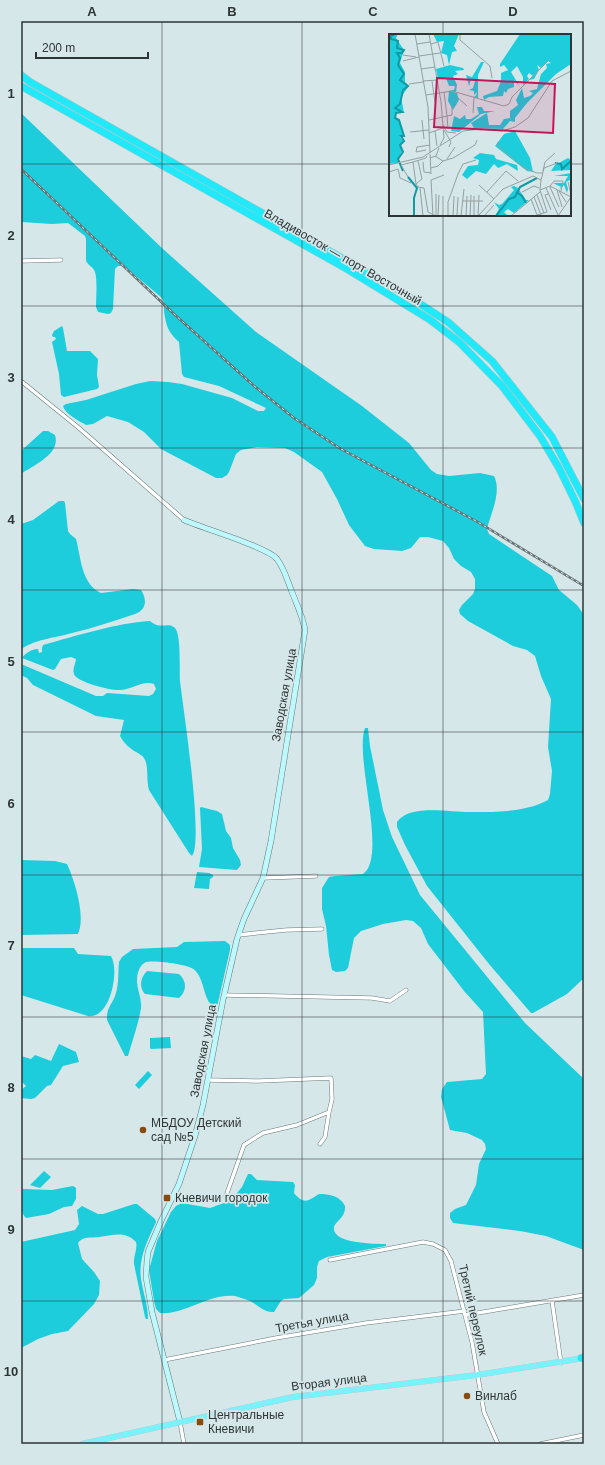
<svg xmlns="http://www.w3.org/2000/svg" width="605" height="1465" font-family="Helvetica,sans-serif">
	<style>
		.green { fill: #1dcddb }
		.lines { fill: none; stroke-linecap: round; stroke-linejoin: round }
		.street-casing { stroke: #69797b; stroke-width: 4.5 }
		.secondary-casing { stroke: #69797b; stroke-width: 6 }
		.primary-casing { stroke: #c0c2c3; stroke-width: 6 }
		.highway-casing { stroke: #c0c2c3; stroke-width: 8 }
		.street { stroke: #fff; stroke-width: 3.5 }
		.secondary { stroke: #bdf8fd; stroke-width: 5 }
		.primary { stroke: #7af2fb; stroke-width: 5.5 }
		.highway { stroke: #22e9f9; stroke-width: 7 }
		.rail-casing { stroke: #687274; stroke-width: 2.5 }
		.rail { stroke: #d6e7e9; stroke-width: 1; stroke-dasharray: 3; stroke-linecap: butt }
		.grid { fill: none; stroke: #2e3536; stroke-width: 1; stroke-opacity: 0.55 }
		.poi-dot { fill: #884a0d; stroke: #d6e7e9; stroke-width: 1.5 }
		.labels { text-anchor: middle; stroke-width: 3.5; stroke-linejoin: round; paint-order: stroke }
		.street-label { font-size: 12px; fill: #2e3536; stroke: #d6e7e9 }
		.poi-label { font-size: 12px; fill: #2e3536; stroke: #d6e7e9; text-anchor: start }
		.inset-river { fill: none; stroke: #1199a4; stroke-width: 2 }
		.inset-road { fill: none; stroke: #93a0a1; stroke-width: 1 }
		.view { fill: #c2185b; fill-opacity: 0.15; stroke: #c2185b; stroke-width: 2 }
		.inset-edge { fill: none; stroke: #2e3536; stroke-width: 2 }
		.neatline { fill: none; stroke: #2e3536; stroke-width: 1.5 }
		.grid-label { font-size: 13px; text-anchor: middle; font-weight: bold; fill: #2e3536 }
	</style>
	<rect width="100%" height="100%" fill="#d6e7e9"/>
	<!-- green -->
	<path class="green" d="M21,113L163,249L256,332L362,406L409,443L431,470L437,474L449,476L480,473L494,476C502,491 491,513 487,529L489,534L552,576L559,590L577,605L584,615V978L567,994L533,1013H531L489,964L427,886L405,845L397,827V822C410,803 452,813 473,812C497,812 526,812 548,800L550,794L552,771L548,747L551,699L541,676L535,656L527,650L513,646L468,621L460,614L459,610L462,605L473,594L475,589V579L471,572L461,566L454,559L449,548L443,541L428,537H420L411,548L402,551L374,549L365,546L349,525L337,499L322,472L294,452L285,448L257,447L241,450L236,454L229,472L227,475L222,478H216L161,449L144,432L128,422L107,416L93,424L86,425C79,421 65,414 63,406L66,404L86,400L136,384L150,381L168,382L182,384L232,398L258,411H264L266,408L219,386L184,377L182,374L179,342C168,332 166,326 164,311C164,306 164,302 162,298L124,266H118L115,269L113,309L111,313L108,314L98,312L96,307C96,298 98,276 94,270C92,266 87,265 86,260V239L85,236L68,223L52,224L21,222Z
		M62,326L63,328L67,351H90L98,359L97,375L99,387L97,389L64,397L61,395L59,374L52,342L56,339L55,337H53L52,335L54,331Z
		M43,431H48L55,435C61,454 34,465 21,474V451Z
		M59,501H64L65,503L68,531L70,534L76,539C81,557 81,584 101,593L133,589L141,590C147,599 147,610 135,614C114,621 93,628 72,633C55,638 36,639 21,649V524L33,520Z
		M150,621C160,630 166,622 174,627C182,633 179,670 180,681C183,707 204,841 192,856L189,853L149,790C146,779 149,766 144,758C142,755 139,754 136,752C129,748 124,743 120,736L124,720L96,716L33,685L27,678L21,675V664L96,696H103L107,693L149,696L153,694L156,689L154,684C142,680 132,690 120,690C112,691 76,682 74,674C72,669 76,663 76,659L71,657L61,659L55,669L53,670L22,658C25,653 32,649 38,649L39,653L42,652V648L43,645C76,636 116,623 150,621Z
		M365,728H368L370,746L383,810L392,837L420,895L525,1023L584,1079V1250L546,1236L520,1231L453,1223L450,1218V1213L455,1209L466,1205L476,1185L479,1164L486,1149L485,1144L482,1140L467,1133L450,1130L441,1097L442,1089L447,1082L482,1079L486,1074L483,1012L464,991L428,944L421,928L413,921L406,920L383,924L361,931L354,938L348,968L345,971L336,972L332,970L329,955L326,926L322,909V888L329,877L335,876L363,874C388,857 354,757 365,728Z
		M201,807L217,811L222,814L226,831L231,838L233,848L240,860L241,865L237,870L199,867L202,849L200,808Z
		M21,860L55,861L67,864C75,881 86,917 78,934L21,935Z
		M197,872L209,873L213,875V877L210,879L209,889L194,888Z
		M225,941L230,945V950L217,1007C201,1006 207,972 189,967C182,964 154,960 146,962C139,965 137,974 137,980C137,990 142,999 141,1008C139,1022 132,1042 128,1056H125L107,1020C106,1007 113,1004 116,993C119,983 118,972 119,962L122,957L133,949L177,947L184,942Z
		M21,948H74L78,954L111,956C120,971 110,1020 88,1016L21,995Z
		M147,971L179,974C187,981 187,991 179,998L145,994C139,987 140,978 147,971Z
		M170,1037L171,1048L151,1049L150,1048V1038Z
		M59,1044L76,1052L79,1062L63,1066L51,1085L47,1086L35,1098L31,1099L21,1098V1090L26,1086L21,1081V1056L31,1059L35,1055L51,1061Z
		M148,1071L152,1075L139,1089L135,1085Z
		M44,1171L51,1177L40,1188L30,1185Z
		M248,1174H251L257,1180L293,1182L295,1185L294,1193C304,1205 308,1201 319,1194C330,1194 340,1196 345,1206C345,1209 345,1212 343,1215C341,1219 335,1223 334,1227C331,1244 376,1244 386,1244V1246L327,1257L319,1261L317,1267V1278L314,1285L299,1298L284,1299L281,1301L274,1312C264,1313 258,1305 250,1301C245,1299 239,1297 235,1296C209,1293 185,1315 160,1313L156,1309L154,1301L149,1270L157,1241L171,1212L176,1206L182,1203L210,1208L224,1203L237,1193L242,1187Z
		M73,1186L76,1188V1199L72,1206L64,1207L49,1214L26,1218C19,1211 21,1200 21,1191L23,1189L52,1190Z
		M134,1204H137L155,1219L156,1222C148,1240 138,1258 141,1279C143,1292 148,1306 148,1319H146L145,1317L134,1264C133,1256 138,1249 136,1242C124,1230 112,1236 99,1237C90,1238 83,1236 78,1243L82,1259L94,1272L100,1281L99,1295L94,1304L68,1331L52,1334L38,1339L21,1348V1242L75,1230L79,1224L77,1210L82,1206L98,1214H103Z"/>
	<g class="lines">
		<!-- street casing -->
		<g class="street-casing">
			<path id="street" d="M21,261L61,260
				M21,381L79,428L184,520
				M263,878L316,876
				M238,935L286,930L322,929
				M224,995L372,998L390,1001L406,990
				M208,1080L259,1081L331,1078L332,1099L329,1112L297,1125L263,1133L244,1145L226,1196
				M320,1144L325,1137L329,1112
				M330,1260L423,1242L433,1244L445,1250L451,1261L472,1342L484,1412L498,1444
				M552,1301L561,1363
				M466,1315L584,1295
				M164,1360L276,1338L366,1323L465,1311
				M180,1422L184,1444
				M540,1444L584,1435"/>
		</g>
		<!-- secondary casing -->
		<g class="secondary-casing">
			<path id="secondary" d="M180,1422L152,1312L146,1277L147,1261L148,1252L161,1221L179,1184L195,1136L203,1105L223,1000L237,939L244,919L263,878L271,841L305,630C303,617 297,605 292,592C288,582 284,568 277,559C267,547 202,528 184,520"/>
		</g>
		<!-- primary casing -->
		<g class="primary-casing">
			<path id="primary" d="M82,1444L293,1397L477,1375L584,1358"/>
		</g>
		<!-- highway casing -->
		<g class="highway-casing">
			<path id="highway" d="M21,75L30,82L402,292L448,322L492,361L552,437L584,499
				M21,86L347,269L429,319L459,342L502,386L540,436L559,468L576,503L584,523
				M581,1358L584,1357"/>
		</g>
		<!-- street -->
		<use href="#street" class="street"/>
		<!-- secondary -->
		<use href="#secondary" class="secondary"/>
		<!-- primary -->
		<use href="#primary" class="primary"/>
		<!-- highway -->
		<use href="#highway" class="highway"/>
		<!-- rail casing -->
		<g class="rail-casing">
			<path id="rail" d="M21,169L174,314L253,385L294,418L341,449L476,521L584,586"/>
		</g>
		<!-- rail -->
		<use href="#rail" class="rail"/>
	</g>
	<!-- grid -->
	<path class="grid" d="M162,21V1444M302,21V1444M443,21V35M21,164H390M570,164H584M443,215V1444M21,306H584M21,448H584M21,590H584M21,732H584M21,875H584M21,1017H584M21,1159H584M21,1301H584"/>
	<!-- markers -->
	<g class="poi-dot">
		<circle cx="143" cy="1130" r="4"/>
		<rect x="163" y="1194" width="8" height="8" rx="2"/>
		<circle cx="467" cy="1396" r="4"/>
		<rect x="196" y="1418" width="8" height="8" rx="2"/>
	</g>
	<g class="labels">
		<!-- street labels -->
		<g class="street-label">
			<text transform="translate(343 257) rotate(30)" y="4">Владивосток — порт Восточный</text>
			<text transform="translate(284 695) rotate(-80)" y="4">Заводская улица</text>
			<text transform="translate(203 1051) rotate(-79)" y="4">Заводская улица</text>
			<text transform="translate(473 1310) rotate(77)" y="4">Третий переулок</text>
			<text transform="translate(312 1322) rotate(-10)" y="4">Третья улица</text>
			<text transform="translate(329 1382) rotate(-7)" y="4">Вторая улица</text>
		</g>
		<!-- poi labels -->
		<g class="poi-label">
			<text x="151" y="1127">МБДОУ Детский<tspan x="151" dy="14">сад №5</tspan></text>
			<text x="175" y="1202">Кневичи городок</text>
			<text x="475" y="1400">Винлаб</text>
			<text x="208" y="1419">Центральные<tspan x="208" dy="14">Кневичи</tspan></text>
		</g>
	</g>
	<!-- overview -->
	<g transform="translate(389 34)">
		<rect width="182" height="182" fill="#d6e7e9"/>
		<path d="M1,0H9L7,4L15,16L11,29L16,38V48L20,52L12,63L15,79H7L5,84L9,85L14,98V102L11,103L14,107L11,111L13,117L9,125L10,129L0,130ZM44,0H70L65,12L68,17L63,18L60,31L58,21L52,19L55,7L48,8ZM131,0H182V30L167,40L138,69L126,84V88L121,87L114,95L85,94L82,89L98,79L100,91H111L115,85L121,84V77L129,71L127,66L133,54L135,64L141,62L144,59L140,57L148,55L152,40L158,34L157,30L162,29L159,27L152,34L148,31L150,36L145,45L140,46L144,42L140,39L138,42L140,45L134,51V43L128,32L122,38L131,53L125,46V53L119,55L117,59L115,57L114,62L100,63L95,66L94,62L108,57L112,47V39L119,36L115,31L111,33V30ZM92,28H95L89,41V64L84,63L87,62L88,58L85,61V57L80,56L84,54L86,47L82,46L80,52L77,41L83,43ZM61,31L74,34L75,36L66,37L69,40L64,42L68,51L67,58L59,57L65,56L66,52H60L57,44L49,45L47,35ZM60,57L68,59L70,66L64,76L59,67ZM88,73H93L95,77H106L92,80L70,98L62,97L65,82L71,85L76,81L77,85H82L90,80ZM126,97L141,124L144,138L138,137L106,112L115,100ZM91,119L105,121L107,125L128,131L129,137L118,130L109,134L105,130L97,140L87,137L78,145L73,141L79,132L89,131L90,126L84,124ZM179,124L182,126V136L162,137L166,131ZM182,139L181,146L177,148L179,155L178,159L175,151L170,156L172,153L164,149H175L179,142H165ZM125,152L129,154L137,166H140L125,179L119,175L115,178L119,182H106L110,175L105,168L110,171L113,170L125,156L122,153Z" fill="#1dcddb"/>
		<path class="inset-river" d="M6,0L2,2V5L9,7L8,14L15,16L13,19H8L11,24L9,31L15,40L11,46L19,52L14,56L11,70L6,74L13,78L7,79L6,84L10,86L15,102H12L15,107L11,111L14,118L9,125L14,137M166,129L172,130L173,135L182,127M19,143L28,154L25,164V182M127,158L133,162L137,169M107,182L120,165L126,163L131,153L148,144"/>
		<path class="inset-road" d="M26,0L39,73L41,119M40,0L52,68L55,104L51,111M71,0V6L101,32L103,44M28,10L41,8M42,10L49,8L55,32M14,21L27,23M30,22L51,19M14,27L30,23M32,35L46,33M34,47L48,46M43,47L46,68M20,50L34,48M55,58L58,82M37,61L63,57L115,72L120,70L123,63L159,27M68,63L78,72M84,79L85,64M58,82L59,95M33,86L35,105M40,86L63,81V72M54,91L58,98L67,99M55,96L62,108L60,113M46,97L48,112M21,98L40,96M40,99L54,94M109,108L108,111L135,134L148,139H154M37,116L27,118L28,113L41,111M41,120L42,140M38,122L37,124L24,128L27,150L29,153L35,154L39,178L47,182M46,122L54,127L64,124L86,111L88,106M41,124L47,122L50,114M58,125L66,113M34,128L35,138L42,139M0,131L34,123L74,97L91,95L113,97L126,93L139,84L163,47L182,37M42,134L49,132L54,127M154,137L156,128L166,119M0,138L9,135L11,144L22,149M19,143L12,131L24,128M152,146L155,134L168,129M179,148L182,160M0,150V163M27,150L33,145L29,127M90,151L105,165M161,152L165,147H174L172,157M161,153L170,173M31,154L34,182M157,154L169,181M168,156L173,173M170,157L177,168M98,158L117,137L129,147M133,158L145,152L150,154M159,160L156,161L162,176M148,161L155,179M145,163L152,181M142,165L148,181L158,178L151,156M73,167H94M47,181V160M44,182L42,146L55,141M49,182L50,161M54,182V162M59,182V168L69,140L74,130L87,126M64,182L65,162M68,182L69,163M72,182L75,155M77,182L78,162M81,182L82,161M85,182V162M89,182L90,161M89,182L114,155L144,142L152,146L151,156L161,152L182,163M95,182L105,171M122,182L151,158M169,182L182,163"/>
		<path class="view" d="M48,44L166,50L164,99L45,93Z"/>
		<rect width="182" height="182" class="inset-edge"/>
	</g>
	<!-- border -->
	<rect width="605" height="1465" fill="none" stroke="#d6e7e9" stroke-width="44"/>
	<!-- scale -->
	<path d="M36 52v6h112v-6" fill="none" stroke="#2e3536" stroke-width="2"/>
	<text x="42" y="52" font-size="12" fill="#2e3536" stroke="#d6e7e9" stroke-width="3" paint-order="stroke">200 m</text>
	<rect x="22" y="22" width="561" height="1421" class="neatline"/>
	<g class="grid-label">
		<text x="92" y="16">A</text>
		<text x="232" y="16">B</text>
		<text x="373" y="16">C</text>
		<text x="513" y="16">D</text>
		<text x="11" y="98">1</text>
		<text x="11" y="240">2</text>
		<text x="11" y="382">3</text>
		<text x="11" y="524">4</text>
		<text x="11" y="666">5</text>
		<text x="11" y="808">6</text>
		<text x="11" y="950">7</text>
		<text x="11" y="1092">8</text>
		<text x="11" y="1234">9</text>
		<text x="11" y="1376">10</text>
	</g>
</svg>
